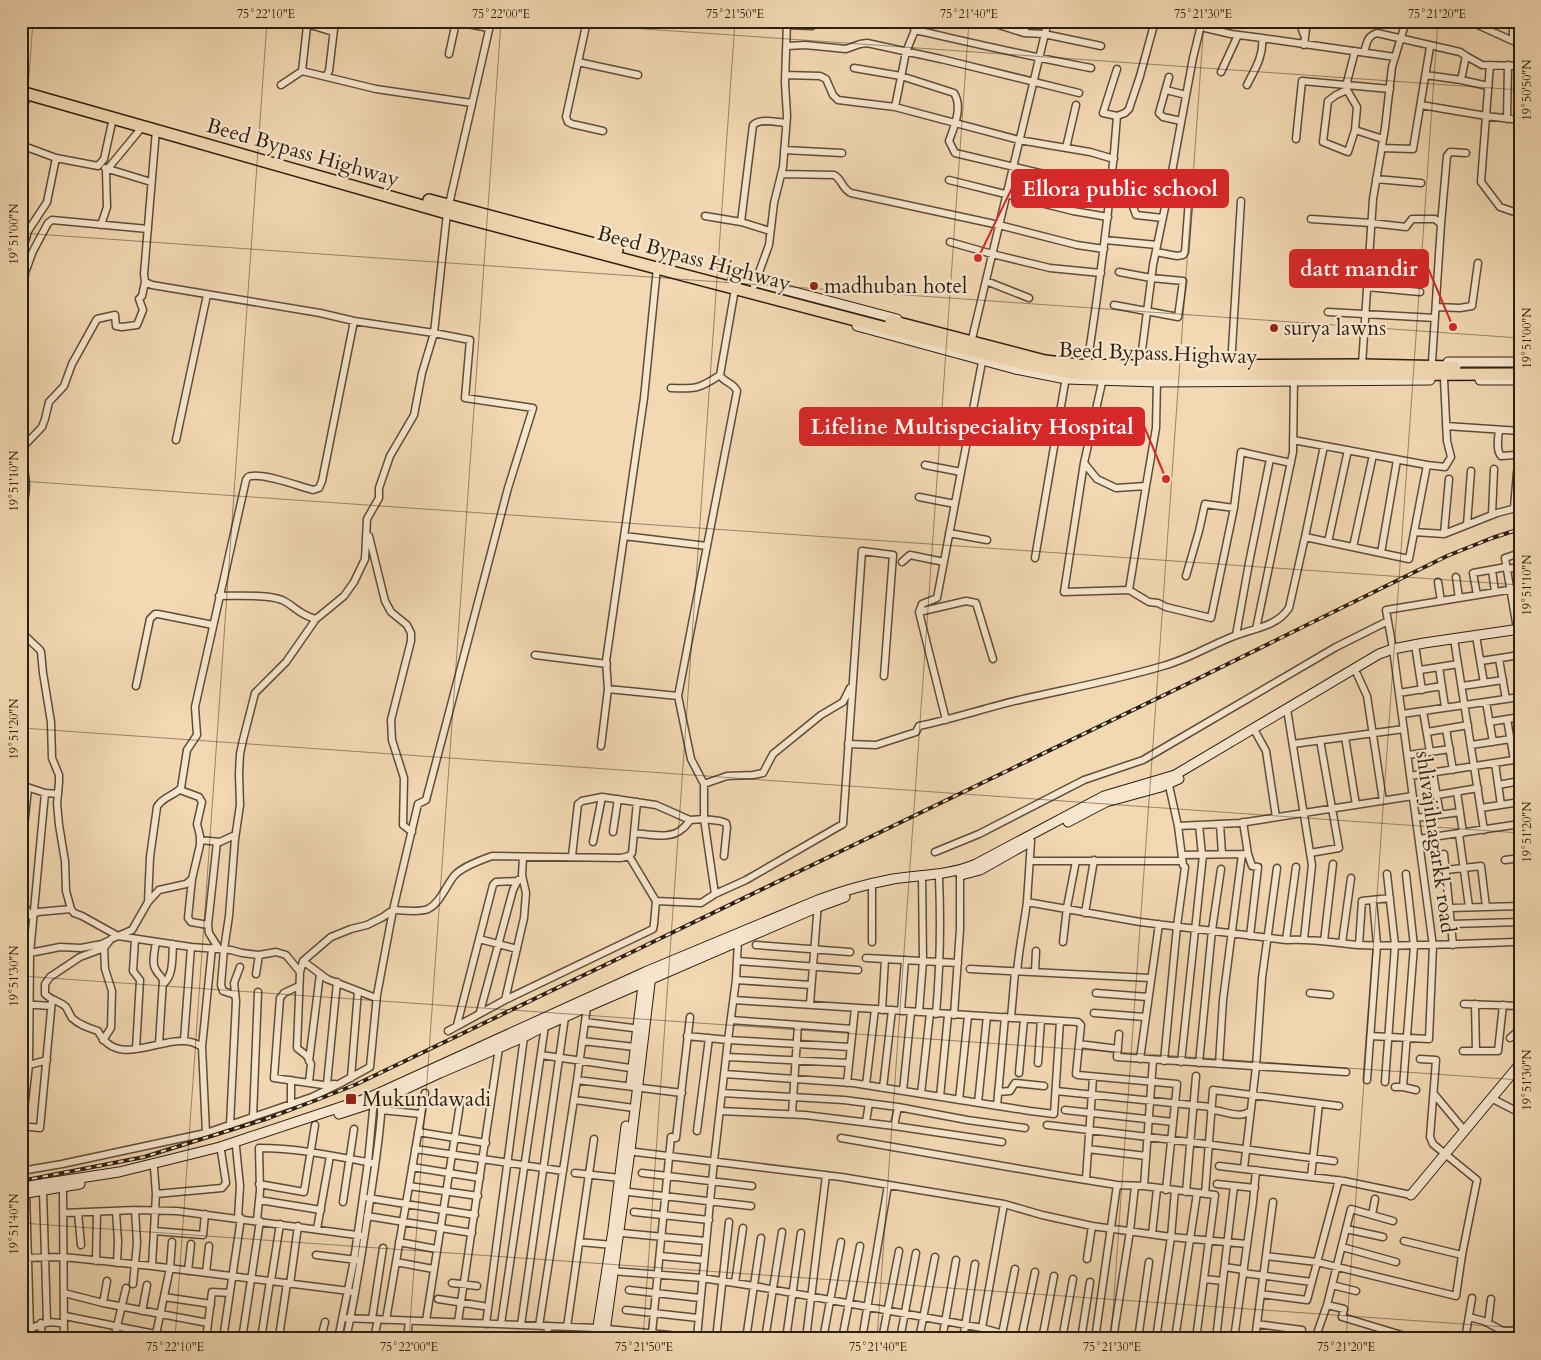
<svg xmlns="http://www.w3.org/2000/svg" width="1541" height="1360" font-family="Cardo,serif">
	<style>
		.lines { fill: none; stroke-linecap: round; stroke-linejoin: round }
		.street-casing { stroke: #5e4d37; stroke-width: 9 }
		.secondary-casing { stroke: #2d1f0e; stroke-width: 11 }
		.highway-casing { stroke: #2d1f0e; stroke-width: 14 }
		.street { stroke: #f7e6ce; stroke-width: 6 }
		.secondary { stroke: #f7e6ce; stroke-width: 9 }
		.highway { stroke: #f2d8b3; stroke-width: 11 }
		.rail-casing { stroke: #2d1f0e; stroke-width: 4 }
		.rail { stroke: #f7e6ce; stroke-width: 2; stroke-dasharray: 5.5; stroke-linecap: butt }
		.ticks { fill: none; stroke: #2d1f0e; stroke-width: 1; stroke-opacity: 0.45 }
		.poi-dot { fill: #8f2418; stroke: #f7e6ce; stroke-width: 2 }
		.labels { text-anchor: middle; stroke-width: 4.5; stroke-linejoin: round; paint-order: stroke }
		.street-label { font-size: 21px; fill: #2d1f0e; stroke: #f7e6ce }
		.poi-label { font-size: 21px; fill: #2d1f0e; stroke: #f7e6ce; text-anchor: start }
		.leader { fill: none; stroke: #d62828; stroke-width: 2 }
		.callout-dot { fill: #d62828; stroke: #f7e6ce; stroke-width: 2 }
		.callout { fill: #d62828; stroke: #d62828; stroke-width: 2 }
		.callout-label { font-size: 22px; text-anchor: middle; font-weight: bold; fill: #fff }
		.neatline { fill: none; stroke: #2d1f0e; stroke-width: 2 }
		.ticks-label { font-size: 12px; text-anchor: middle; fill: #2d1f0e }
	</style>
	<rect width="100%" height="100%" fill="#f2d8b3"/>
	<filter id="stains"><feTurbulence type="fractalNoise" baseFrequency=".004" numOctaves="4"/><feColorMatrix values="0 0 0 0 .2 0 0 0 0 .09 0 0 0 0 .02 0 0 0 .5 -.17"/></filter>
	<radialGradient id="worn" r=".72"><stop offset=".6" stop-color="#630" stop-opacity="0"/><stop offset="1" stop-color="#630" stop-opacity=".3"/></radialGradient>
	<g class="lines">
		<!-- street casing -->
		<g class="street-casing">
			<path id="street" d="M451,21L489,28
				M587,21L566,117L568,122L572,124L603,131
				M663,21L665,23
				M910,21L915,30C973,43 1032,57 1091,68
				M986,21L1024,33L1044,34L1101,46
				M1090,21L1105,24L1109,21
				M1299,21L1304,35
				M1469,21L1513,41L1520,40
				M701,23L702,21
				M787,25L812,26L814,24V21
				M307,26H314L333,32
				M1201,27L1231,34L1262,38
				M1491,31L1492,21
				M1024,33L1027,21
				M1513,41V21
				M1304,45L1307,21
				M787,46L805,45L846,49L860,44L867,43L941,59L1079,93
				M1355,51L1346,86L1347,90L1357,107L1355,130L1383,139
				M1364,52C1367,43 1367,36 1377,33L1460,52L1466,56
				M449,54L456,22
				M578,62L638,75
				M1490,65L1486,116L1520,120
				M854,68L901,76L954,93C963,107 954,127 949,141L955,153L1078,182L1111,187
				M302,71L307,26L305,21
				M1221,72L1238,35
				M785,75L820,76L826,79L833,95L838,100L895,107L1019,140L1090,152L1114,159
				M1426,75L1461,80L1466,56L1482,65L1520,66
				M326,76L329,71L335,21
				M1169,77L1159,113L1163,117L1181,121
				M1461,80L1488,86
				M281,85L302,71L376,89L472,103
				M1247,85C1255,69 1264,55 1262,38L1395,57
				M1166,90L1186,95
				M1347,90L1336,95L1328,101L1323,142L1348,152L1355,130
				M1421,105L1486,116L1481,182L1500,207L1520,214
				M895,107L906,52L915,30L916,21
				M1117,116L1125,113L1129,109L1140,76L1155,21
				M1507,119L1508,65
				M21,121L27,94
				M156,130L144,274L145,282L152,285L320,313L354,321L434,333L422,373L414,415L390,456L379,488V498L367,519L365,559L354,582L344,596L316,619L286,662L255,693L243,740L240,754L239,774L240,805L235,839L229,916L224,949L221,985L223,991L235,995
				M1296,139L1302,81L1390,89
				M21,145L56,158
				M1066,148L1076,105
				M1382,148L1413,149L1430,47
				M784,150L842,153
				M105,168L151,182
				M781,174L834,175C842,179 842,189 851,193L999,225L1077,245L1104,249
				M1376,179L1421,183
				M949,180L1073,211L1108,217
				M1110,196L1131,201L1136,215L1163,218
				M705,216L741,222L770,231
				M1311,219L1371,223L1406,227L1412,219H1435L1441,224L1432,362
				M741,222L753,125C760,118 776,122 786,123
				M1441,224L1447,156L1450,152L1466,153
				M101,225L107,207L106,171L143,126
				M1105,240L1157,245
				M950,242L992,254L1050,268L1101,273
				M1156,252L1177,256L1183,255L1185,252L1190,186L1188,183L1170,181
				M26,270L33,251L48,223L52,220L148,229
				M986,281L1029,298
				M754,286L769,245L774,203L783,167L787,116L785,83L787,21
				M1367,287L1420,292
				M21,291L25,274L24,244L26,238L28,231L47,202L56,158L98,166L104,159L113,118
				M1114,305L1178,317L1183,281L1151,278L1119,272
				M1436,307L1460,308L1472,306L1478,263
				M1328,312L1435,318
				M21,324L23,353L21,360
				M971,343L1048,21
				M1087,365C1100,282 1111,199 1117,116L1103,113L1117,69
				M1362,365L1373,199L1385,128L1392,67L1406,21
				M1140,366L1153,265L1169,188L1193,58L1202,21
				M1231,366L1241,201
				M1103,378L1084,463L1097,479L1116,488L1146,486L1156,428L1157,379
				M671,388C696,389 699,389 720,375
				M1446,426L1520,431
				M1499,430C1498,438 1496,450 1501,456L1515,455
				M918,434L967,443
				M176,440L207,295
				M1293,440L1427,465L1445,467L1451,457L1447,441L1444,379
				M1324,446L1305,537L1409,559L1427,465
				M21,449L42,427L45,419L49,402L64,386L72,364L97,319L115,315L116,326L122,327L137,325L143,310L139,299L142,296L145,282
				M21,463C27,474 28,496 21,506
				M1084,463L1064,592L1129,590L1149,602L1158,603L1166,607L1211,618L1234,508L1241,452L1291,463
				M925,465L961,472
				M919,497L955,504
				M1514,508L1517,472
				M1492,515L1494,469
				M1467,525L1471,471
				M1414,532L1444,534L1497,513L1520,507
				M949,533L987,540
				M1444,534L1449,479
				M369,536L385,601L391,612L407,625L411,633V641L391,720L392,740L404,778L403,825L412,832
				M624,536L707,546
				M1328,542L1348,450
				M1353,547L1373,455
				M1381,553L1397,460
				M1520,553L1505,558L1520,646
				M1035,558L1066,377
				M902,562L910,555L944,562
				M1507,569L1520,567
				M1492,570L1495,592
				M1186,576L1199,531L1205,504L1234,508
				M1456,577L1459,598
				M1438,582L1441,601
				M1129,590L1146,486
				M1477,595L1473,573L1506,567
				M219,596C235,596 268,594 282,600C295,606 299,615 316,619
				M919,612L966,601L976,603L993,659
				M1256,629L1293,452L1294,377
				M21,632L40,650L41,652L43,673L51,722L52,758L59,775V782L58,794L45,793L30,953L29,1065
				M1236,635L1249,563L1270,459
				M1476,636L1484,683
				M1454,639L1484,830
				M1415,645L1422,690
				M535,655L607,664
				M1499,659L1506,699
				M1481,661L1520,655
				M1439,667L1445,707
				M1420,670L1458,664
				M1357,674L1367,696L1383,801
				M136,686L150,619L155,614H158L213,625
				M1462,686L1503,680
				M608,689L678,696
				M1399,693L1442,686
				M1486,702L1493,742
				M1287,709L1312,865L1304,939
				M1423,711L1430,752
				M1402,714L1520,697
				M1507,719L1514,760
				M946,720L919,612L922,604L937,598L983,357
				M1489,722L1520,717
				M1446,729L1453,770
				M1427,732L1468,725
				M1256,733L1266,751L1276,817
				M1345,737L1356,805
				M848,744L876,745L913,733L916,732L919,726C953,719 985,708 1019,700C1067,689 1116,680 1163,666C1189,659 1212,644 1237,635C1256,628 1277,626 1289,608L1305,537
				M1293,744L1404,729
				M1471,745L1511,739
				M601,746L608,689L606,661L644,398L657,268
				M1408,755L1450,749
				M1495,763L1501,805
				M1433,773L1440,815
				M1410,776L1520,759
				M1518,782L1520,793
				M704,784L727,776L753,775L763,773L773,754L821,715L843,702L850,688
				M21,785L45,793
				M1498,785L1520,781
				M180,790L199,797L202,802L197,824L200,836V845L192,879L186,884L159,890L148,902L132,930L111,939L104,948L80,957L50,977L45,984V994C52,1001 60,1001 66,1007C68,1010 70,1015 72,1018C79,1025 89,1028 98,1031C116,1067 154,1040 183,1041C190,1041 196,1043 202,1047
				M1457,792L1463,833
				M58,794L57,803L59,825L65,861L66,891L71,909L74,913L82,916L118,936L191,947L231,950L242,953L259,955L276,952L286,955L300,972
				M1437,795L1478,788
				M1481,808L1520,802
				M1416,818L1460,812
				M1220,824L1222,854
				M1199,825L1202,855
				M1178,826L1240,823L1413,796
				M613,832L618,799
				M634,833C648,834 671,840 682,829C685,827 688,823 690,820
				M1459,834L1469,907
				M1419,839L1520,824
				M200,840L220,842L235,835
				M1031,841L1027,902L1140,922L1286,940C1311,938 1335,943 1359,945C1410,947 1461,944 1512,942L1520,939
				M217,842L208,925L209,933L219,949
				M593,842L602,797L656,805L690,820L704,819L720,821L726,823L727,827L724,856
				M935,852L979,834L1084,780L1143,760L1336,647L1388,621
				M21,853L28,789
				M1310,853L1339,848L1320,740
				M1248,854L1252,866L1258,867L1250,936
				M1444,854L1453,945
				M1182,855L1248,854L1243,822
				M572,856L578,804L582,801L602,797
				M1519,858L1520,873
				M1505,860L1520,858
				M1031,861H1182
				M1446,870L1481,866L1486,907
				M192,879L188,918L191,922L208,925
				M872,889V942
				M715,894L704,819V784L691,759L678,696L737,391C733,382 724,383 720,375L735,289
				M656,901L701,903L715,894L746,880L843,824L862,551L893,555L884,676
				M148,902L150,857L157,807C162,797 174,796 181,788L187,750L197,735L195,707L246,480C248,477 248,476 252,476C267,474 298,486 313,490L319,488L322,481L354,321
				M21,906L26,909L30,915
				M1450,908L1520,906
				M1085,913L1094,860
				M21,919L38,912L71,909
				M1452,924L1520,922
				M135,939L133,971L140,980L136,1049
				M479,939L517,949
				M738,940L736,980L728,1040L850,1047
				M1286,940L1296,867
				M1324,941L1333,864
				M156,942C155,950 151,964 156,970C158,975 161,975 163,980L159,1044
				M1063,942L1067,907L1076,861
				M1342,943L1351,878
				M756,945L850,952
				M1359,945L1362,901L1390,898
				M21,956L25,954L60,947L81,948L102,944L108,941
				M866,958L958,963
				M303,961L327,979L376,998
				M738,961L858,970
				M970,969L1150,978
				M1017,972C1019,948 1024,925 1027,902
				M1035,972L1036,951
				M256,974L259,955
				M736,980L811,985
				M163,984C174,976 172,957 173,944
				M299,986L284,993L280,998L274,1078L323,1085L335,1084
				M1096,993L1148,997
				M1310,993L1330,995
				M505,1000L524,918L526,893L522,875L523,857
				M734,1000L1078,1022L1081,1025L1076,1074L1078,1075L1177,1084L1166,1190
				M21,1004L51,1006
				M810,1004L818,903
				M1464,1004L1520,1006
				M1475,1004L1476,1051
				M882,1010L885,959
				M901,1011L905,960
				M480,1012L513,890L518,880
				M919,1012L923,961L922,875
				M1094,1013L1145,1017
				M936,1014C940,968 941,924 939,878
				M954,1015L960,929V871
				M1011,1018L1015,972
				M731,1020L852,1029
				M585,1022L641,1029
				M457,1025L493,885L496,882L518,881
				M448,1031L505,1000L653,929L654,924L656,901L629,856
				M1119,1034L1117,1057L1346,1072
				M687,1036L728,1040L714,1161L697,1337
				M1370,1036L1429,1039L1433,946L1393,649L1386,610L1520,588
				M1510,1038L1520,1029
				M103,1040L111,1028L112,991L105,969L104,948
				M184,1040L191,947
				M582,1041L635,1047
				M1079,1044L1118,1049
				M1463,1051H1498L1503,1005
				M541,1055L637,1069
				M727,1057L849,1063
				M1140,1059L1159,924
				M309,1061L320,974
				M1164,1061L1177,926L1185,867L1183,865L1178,826L1168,781
				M1181,1062L1203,855
				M1038,1063L1041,1020
				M1199,1063L1212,930L1221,869
				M1219,1064L1223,1000L1242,854
				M1019,1073L1024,1019
				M724,1074L853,1083L1030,1111L1054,1114L1060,1021
				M351,1078L358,991
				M577,1080L682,1093
				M1367,1080L1377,945L1373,900
				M309,1082L311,1064L307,1056L297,1048L300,972L303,961L331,937L351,929L367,925L383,917L393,910L418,804L426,800L508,488L533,408L465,398L470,340L434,333L447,213L491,21
				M1385,1082L1395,945L1387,874
				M847,1083L855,1008
				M327,1084L337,982
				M866,1085L875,1009
				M1395,1087H1403L1414,946L1406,874
				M1403,1087L1416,1090
				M883,1088L892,1010
				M903,1091L911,1012
				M1056,1091L1211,1107
				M998,1092L1010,1091L1015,1083L1044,1086
				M722,1093L844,1100L898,1107L967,1120L1025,1128
				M921,1094L930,1013
				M1434,1094L1464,1130
				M940,1097L948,1015
				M1491,1098L1520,1113
				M575,1100L634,1108
				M959,1100L968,1016
				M978,1103L987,1016
				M291,1104V1080
				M997,1106L1005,1017
				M381,1110L421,1114
				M1065,1110L1173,1122
				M1211,1110C1223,1110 1238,1119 1249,1112
				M720,1111L805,1115L894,1126L1002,1142
				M792,1114L798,1025
				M253,1117L258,992
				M866,1122L869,1103
				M230,1125L236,1001L234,983L240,967
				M1047,1125L1190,1142L1334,1161
				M21,1126L40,1128L52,1000
				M22,1126L29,1065L47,1060
				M894,1126L898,1107
				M697,1131L709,1038
				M418,1132L486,1143
				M206,1133L202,1047L212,948
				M841,1138L1055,1175L1117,1185L1144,1186L1215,1195L1196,1339
				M236,1147L240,1186L238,1218
				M415,1149L563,1171
				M1088,1149L1146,1156
				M627,1151L841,1177L1004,1204L1042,1215L1092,1226L1171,1237L1247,1244
				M1219,1166L1344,1181L1411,1195
				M412,1167L480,1178
				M154,1168L156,1194
				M1244,1168L1256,1067L1262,978L1277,868
				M21,1171L62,1164L206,1133L312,1097L339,1084L370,1067L377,995L393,910C403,910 418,913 428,909C440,903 446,886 454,876C461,867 481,860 492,856L621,858L629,856L632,853L637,802
				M575,1173L620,1178
				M642,1173L752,1186
				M1311,1177L1319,1104
				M1086,1179L1093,1078
				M259,1184L304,1192L315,1125
				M1217,1184L1255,1188
				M409,1186L478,1196
				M1144,1186L1153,1060
				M43,1191L47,1322
				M620,1191L751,1206
				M63,1192L64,1339
				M1186,1192L1196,1076
				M26,1193L30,1329
				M1205,1194L1213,1090L1339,1106
				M368,1198L475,1215
				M259,1200L321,1210
				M343,1202L354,1129
				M116,1212L118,1241L117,1263
				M634,1212L709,1220
				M63,1213L135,1210L177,1211L364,1236
				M78,1213L81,1245
				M1372,1215L1375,1199
				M367,1216L472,1233
				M257,1220L260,1191L259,1148C297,1148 335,1156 372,1163
				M317,1229L330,1156
				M1346,1229L1383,1237
				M154,1231L203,1235L205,1214
				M622,1233L706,1241
				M1152,1234L1157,1189
				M1404,1241L1462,1255L1477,1180L1433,1144L1430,1137L1436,1060L1420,1059
				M399,1242L436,1249
				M579,1242L613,1245
				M1342,1247L1396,1262
				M316,1255L357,1260
				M660,1256L704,1260
				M1266,1256L1317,1262L1456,1296L1462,1255
				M21,1258L63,1257L152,1266L349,1291L355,1293
				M1087,1259L1092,1226
				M96,1261L97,1212
				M396,1262L433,1269
				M152,1266L156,1194L222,1188L226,1183L221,1151
				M1225,1267L1244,1270
				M188,1271L191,1244
				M611,1271L702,1278L754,1286L945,1321L982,1328L1021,1339
				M206,1273L209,1246
				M1243,1273L1312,1282
				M1204,1279L1223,1281
				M271,1281L280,1224
				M452,1283L477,1286
				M735,1283L743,1228
				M133,1284L137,1243L135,1210
				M290,1284L298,1226
				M1332,1285L1356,1291
				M629,1290L700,1298
				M64,1293L103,1303L208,1323
				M1261,1294L1307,1300L1339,1180
				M164,1297L211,1304
				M438,1299L483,1306
				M103,1303L107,1281
				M1327,1305L1344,1309L1342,1317L1415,1339
				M626,1310L698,1318
				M142,1311L147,1285
				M65,1316L180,1339
				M1469,1317L1484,1321L1503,1331L1520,1330
				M343,1318L597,1328L710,1339
				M372,1319L383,1248
				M386,1320L425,1093
				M426,1321L460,1104
				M458,1322L499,1048
				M41,1323L42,1339
				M1488,1323L1491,1299
				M486,1324L524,1037
				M501,1324L545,1026
				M1257,1324L1302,1330
				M521,1325L565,1017
				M539,1326L577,1080L587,1007
				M567,1327L594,1139
				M21,1333C38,1326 45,1319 64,1324
				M652,1333L671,1137L676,1138L690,1017
				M76,1336L90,1339
				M279,1337L287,1283
				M114,1339L126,1288
				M155,1339L170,1268L172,1242
				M206,1339L212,1292L230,1293
				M223,1339L241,1218
				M242,1339L260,1221
				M261,1339L270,1281
				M321,1339L325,1322
				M338,1339L354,1260L368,1162L374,1100
				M346,1339C356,1293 363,1247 370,1200C375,1166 381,1132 382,1098
				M374,1339L378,1319
				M407,1339L409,1321
				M471,1339V1337H488
				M547,1339L548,1326
				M716,1339L729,1222
				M746,1339L761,1238
				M765,1339L782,1232
				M786,1339L801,1233
				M806,1339L826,1175
				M823,1339L841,1242
				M842,1339L860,1246
				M862,1339L888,1185
				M882,1339L899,1251
				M900,1339L916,1253
				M919,1339L935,1257
				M942,1339L956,1260
				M963,1339L975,1264
				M980,1339L1004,1204
				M1001,1339L1015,1269
				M1021,1339L1035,1272
				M1042,1339L1054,1276
				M1062,1339L1073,1279
				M1081,1339L1090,1282
				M1095,1339L1117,1185
				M1113,1339L1130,1231L1135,1186
				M1138,1339L1149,1262
				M1156,1339L1171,1237L1175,1190
				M1175,1339L1197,1193
				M1216,1339L1234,1186
				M1234,1339L1253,1202L1256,1170
				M1255,1339L1273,1202
				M1315,1339L1327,1305L1351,1209L1393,1221
				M1465,1339L1472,1298"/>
		</g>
		<!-- secondary casing -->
		<g class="secondary-casing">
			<path id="secondary" d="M732,281L736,278H741L897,319
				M857,326L1015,369L1066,379L1157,382L1430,380
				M1448,362H1520
				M1480,380H1520
				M1068,822L1106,802L1161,787L1179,779
				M961,875L980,870L1026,844
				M631,1083L644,977
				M339,1114L382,1100L440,1073L524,1037L545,1026L587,1007L818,907L845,897
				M21,1187L119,1172L220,1147L368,1098L645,972L818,900C842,891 867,884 893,879C920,875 951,875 976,864L1104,796L1175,775L1379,654L1393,649L1424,643L1520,629
				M21,1194L80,1184
				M1411,1195L1520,1064
				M596,1339L613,1230L626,1126
				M604,1339L630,1151L651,975"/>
		</g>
		<!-- highway casing -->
		<g class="highway-casing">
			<path id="highway" d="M21,92L447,213L1019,363L1077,374L1157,375L1520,374
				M429,200L617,250
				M891,321L1045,361L1079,365L1133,366L1362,365L1455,367"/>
		</g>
		<!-- street -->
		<use href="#street" class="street"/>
		<!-- secondary -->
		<use href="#secondary" class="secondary"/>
		<!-- highway -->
		<use href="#highway" class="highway"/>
		<!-- rail casing -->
		<g class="rail-casing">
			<path id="rail" d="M21,1181L144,1157L269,1118L319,1099L357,1084L630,953L1187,684L1447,556L1492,538L1520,529"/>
		</g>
		<!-- rail -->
		<use href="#rail" class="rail"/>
	</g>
	<!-- ticks -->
	<path class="ticks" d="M530,21L1520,90M21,186L33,21M21,233L1520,338M21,481L1520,585M21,728L1520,833M21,976L1520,1080M21,1223L1520,1328M175,1339L267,21M409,1339L501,21M643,1339L735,21M877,1339L969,21M1111,1339L1204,21M1346,1339L1438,21"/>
	<!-- markers -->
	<g class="poi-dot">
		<circle cx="814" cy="286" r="5"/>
		<circle cx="1274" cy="328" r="5"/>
		<rect x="345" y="1093" width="12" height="12" rx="2.5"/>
	</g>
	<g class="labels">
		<!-- street labels -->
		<g class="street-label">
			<text transform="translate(303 152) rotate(16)" y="7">Beed Bypass Highway</text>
			<text transform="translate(694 258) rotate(15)" y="7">Beed Bypass Highway</text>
			<text transform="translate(1158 353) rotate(2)" y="7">Beed Bypass Highway</text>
			<text transform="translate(1436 842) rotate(82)" y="7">shlivajilnagarkk road</text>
		</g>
		<!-- poi labels -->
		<g class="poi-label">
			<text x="824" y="293">madhuban hotel</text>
			<text x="1284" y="335">surya lawns</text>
			<text x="362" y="1106">Mukundawadi</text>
		</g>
	</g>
	<!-- callouts -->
	<path class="leader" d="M978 258L1012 188M1453 327L1428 268M1166 479L1144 426"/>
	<g class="callout-dot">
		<circle cx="978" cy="258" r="5"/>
		<circle cx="1453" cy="327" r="5"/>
		<circle cx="1166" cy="479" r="5"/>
	</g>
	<g class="callout">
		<rect x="1012" y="170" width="216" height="37" rx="5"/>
		<rect x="1290" y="250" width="138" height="37" rx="5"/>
		<rect x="800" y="408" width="344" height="37" rx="5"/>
	</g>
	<g class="callout-label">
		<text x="1120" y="196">Ellora public school</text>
		<text x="1359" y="276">datt mandir</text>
		<text x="972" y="434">Lifeline Multispeciality Hospital</text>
	</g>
	<!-- margin -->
	<rect width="1541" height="1360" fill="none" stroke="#f2d8b3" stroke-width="55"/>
	<rect x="28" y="28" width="1486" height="1304" class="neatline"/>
	<g class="ticks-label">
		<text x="266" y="18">75°22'10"E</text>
		<text x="501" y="18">75°22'00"E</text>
		<text x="735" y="18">75°21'50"E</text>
		<text x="969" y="18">75°21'40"E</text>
		<text x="1203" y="18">75°21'30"E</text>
		<text x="1437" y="18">75°21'20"E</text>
		<text transform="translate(1527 90) rotate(-90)" y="4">19°50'50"N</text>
		<text transform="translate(14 234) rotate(-90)" y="4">19°51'00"N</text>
		<text transform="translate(1527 338) rotate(-90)" y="4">19°51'00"N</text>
		<text transform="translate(14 481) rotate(-90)" y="4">19°51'10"N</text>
		<text transform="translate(1527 585) rotate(-90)" y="4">19°51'10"N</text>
		<text transform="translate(14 729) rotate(-90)" y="4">19°51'20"N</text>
		<text transform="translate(1527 832) rotate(-90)" y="4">19°51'20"N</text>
		<text transform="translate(14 976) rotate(-90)" y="4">19°51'30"N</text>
		<text transform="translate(1527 1080) rotate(-90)" y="4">19°51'30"N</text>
		<text transform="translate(14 1224) rotate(-90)" y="4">19°51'40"N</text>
		<text x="175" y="1351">75°22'10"E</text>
		<text x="409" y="1351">75°22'00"E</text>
		<text x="644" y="1351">75°21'50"E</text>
		<text x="878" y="1351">75°21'40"E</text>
		<text x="1112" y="1351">75°21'30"E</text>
		<text x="1346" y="1351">75°21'20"E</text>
	</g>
	<rect width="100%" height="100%" filter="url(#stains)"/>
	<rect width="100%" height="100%" fill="url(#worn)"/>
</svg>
